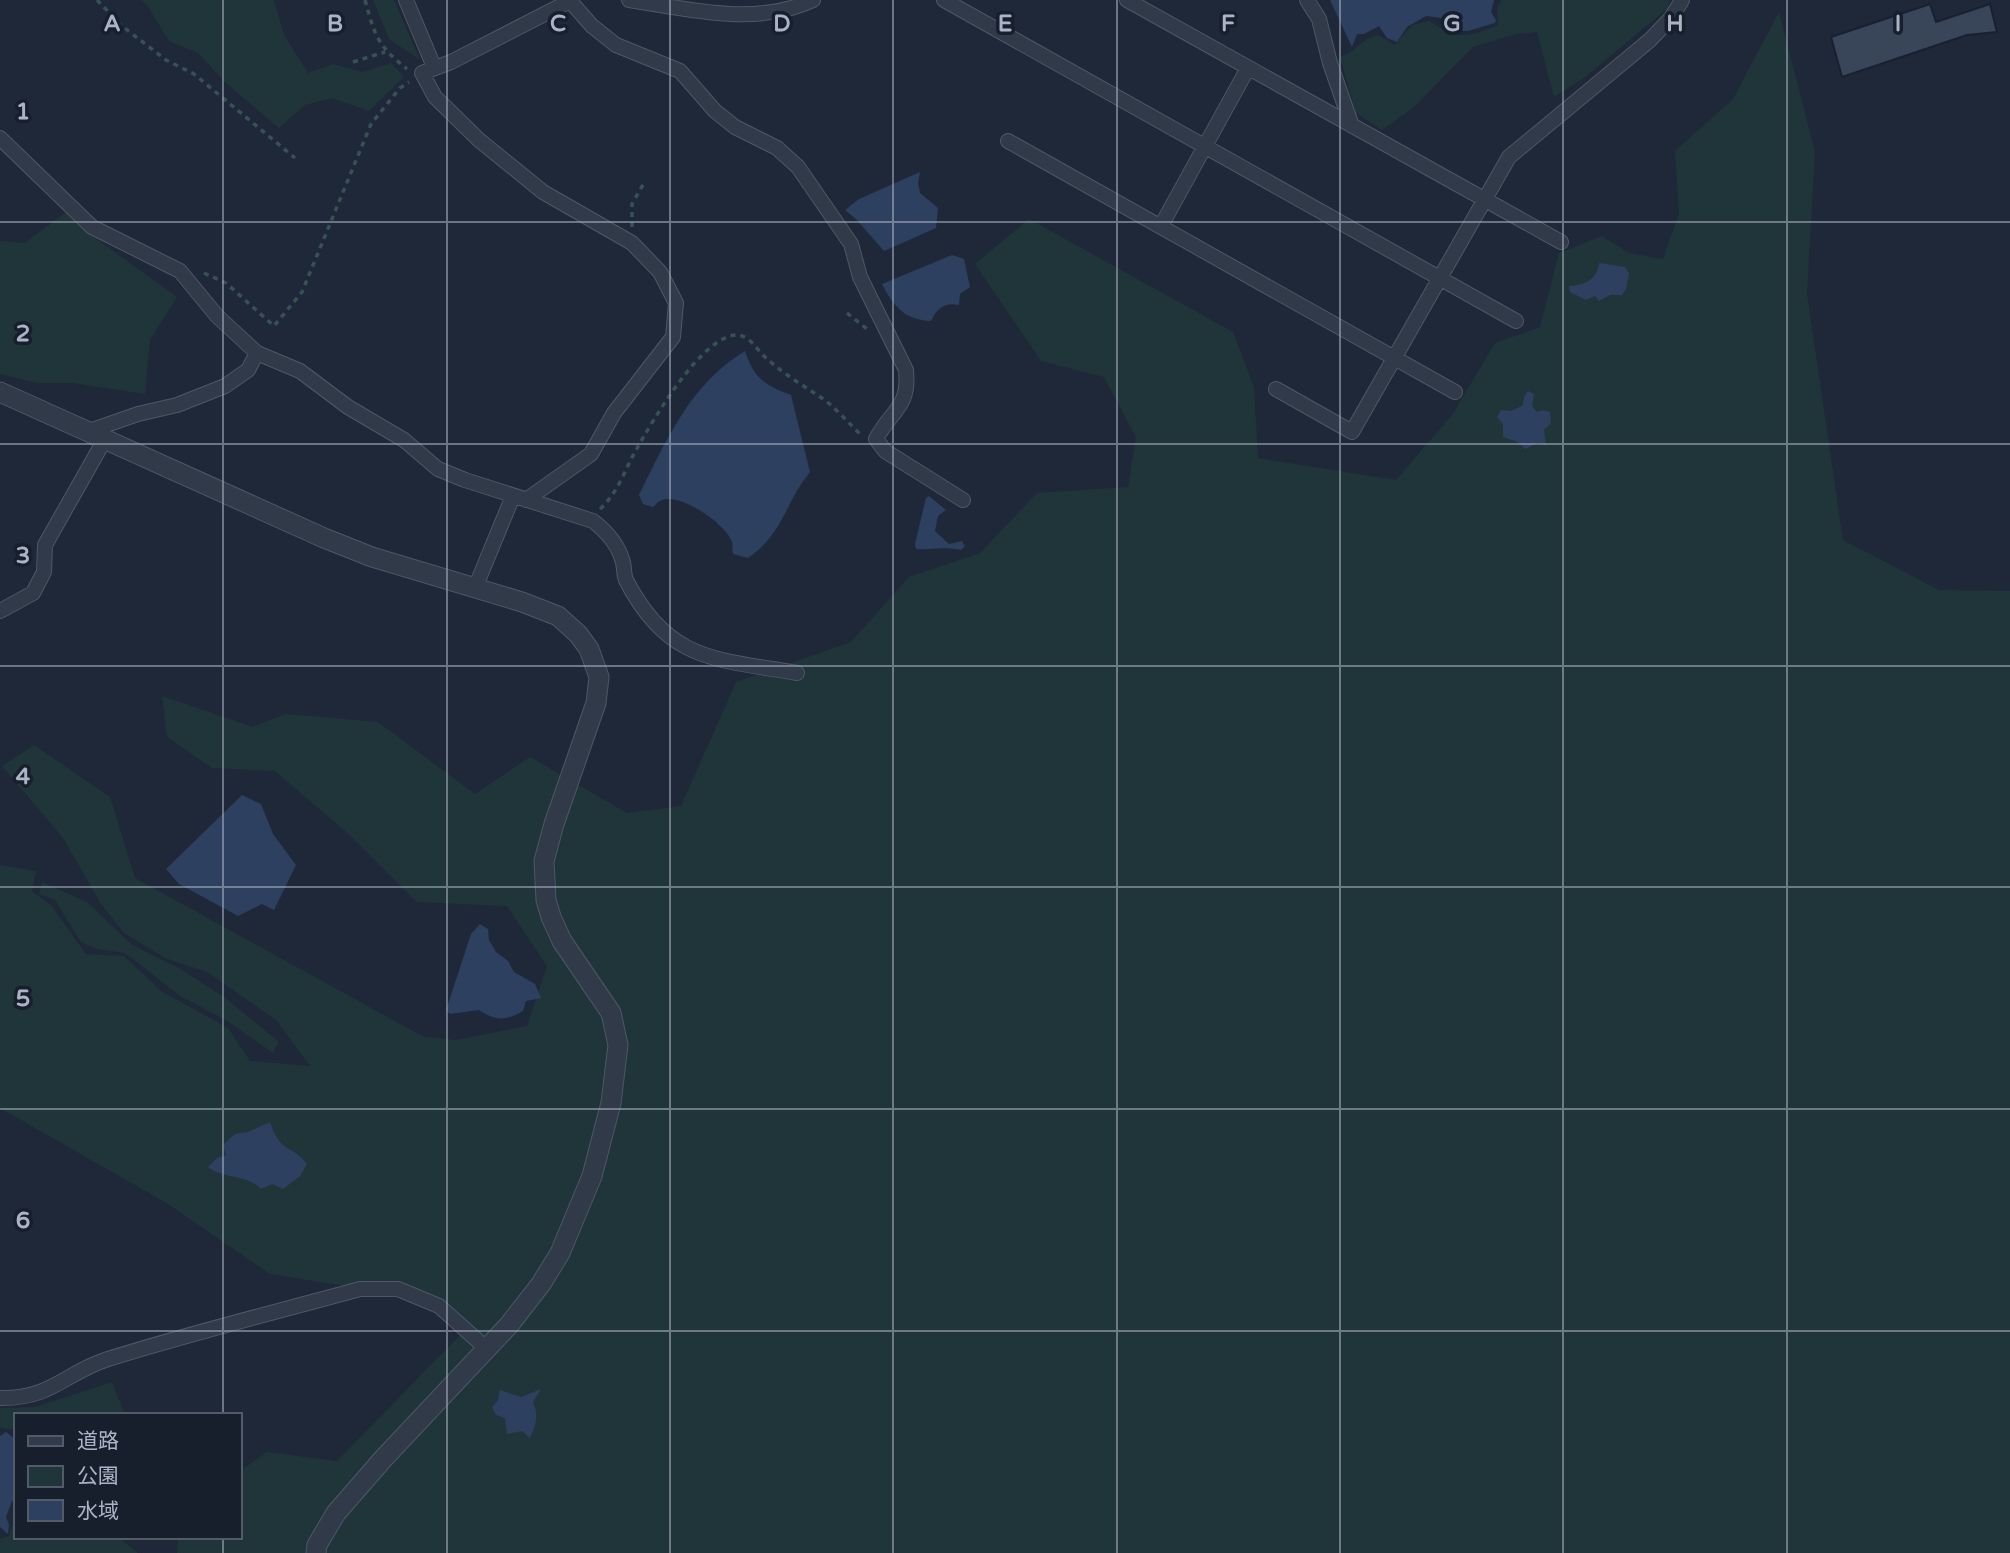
<svg xmlns="http://www.w3.org/2000/svg" width="2010" height="1553" font-family="'Varela Round','Noto Sans JP',sans-serif">
	<style>
		.green { fill: #203539 }
		.water { fill: #2d405f }
		.building { fill: #394559; stroke: #19212f; stroke-width: 2 }
		.lines { fill: none; stroke-linecap: round; stroke-linejoin: round }
		.minor-casing { stroke: #4f5767; stroke-width: 16 }
		.tertiary-casing { stroke: #4f5767; stroke-width: 21 }
		.path { stroke: #3a5154; stroke-width: 3.5; stroke-dasharray: 5 5; stroke-linecap: butt }
		.minor { stroke: #313a49; stroke-width: 14 }
		.tertiary { stroke: #313a49; stroke-width: 19 }
		.grid { fill: none; stroke: #abb4c6; stroke-width: 2; stroke-opacity: 0.55 }
		.grid-label { font-size: 23px; text-anchor: middle; font-weight: bold; fill: #abb4c6; stroke: #171f2d; stroke-width: 7; stroke-linejoin: round; paint-order: stroke }
	</style>
	<rect width="100%" height="100%" fill="#1e2838"/>
	<!-- green -->
	<path class="green" d="M141,0H274L284,35L308,73L333,64L362,72L391,63L404,77L369,111L332,98L305,105L279,128L226,83L198,53L169,41L147,5Z
		M373,0H394L420,60L389,39Z
		M1501,0H1670L1667,9L1585,77L1554,97L1537,32L1516,34L1473,47L1413,108L1382,130L1356,113L1340,57C1357,51 1361,39 1378,35L1395,45L1412,25L1429,21C1460,40 1466,38 1498,25L1497,9Z
		M1779,12L1815,152L1807,294L1843,540L1939,590L2010,591V1553H177L178,1537H240V1471L267,1452L337,1461L463,1332L420,1298L270,1274L165,1202L0,1108V865L36,871L32,891L51,905L86,954L124,956L161,991L228,1028L250,1061L310,1066L276,1020L207,972L165,958L124,933L101,904L63,838L2,766L34,745L110,797L135,878L424,1037L456,1040L527,1026L547,966L507,906L417,902L352,837L275,771L212,768L167,737L162,696L253,727L286,714L378,722L475,794L530,757L627,813L681,806L736,682L851,642L909,577L980,553L1037,493L1128,487L1136,437L1104,377L1041,361L975,264L1029,219L1233,332L1254,387L1258,458L1396,480L1452,415L1495,343L1540,327L1559,253L1602,236L1629,253L1663,259L1679,213L1675,151L1733,99Z
		M66,212L91,235L177,297L150,340L145,394L72,383H37L0,374V241L25,243Z
		M42,882L87,902L132,945L179,968L224,997L279,1042L273,1053L226,1020L180,996L125,953L97,949L81,942L55,900L39,894Z
		M112,1382L125,1415H16V1430L0,1428V1408L35,1407Z
		M16,1514V1537H124L123,1541L138,1553H0V1539L9,1536Z"/>
	<!-- water -->
	<path class="water" d="M1330,0H1494L1491,12L1496,20L1495,23L1468,31L1450,30L1442,18L1426,16L1407,27L1397,42L1387,38L1379,26L1364,34H1357L1352,47Z
		M920,172L918,183L920,193L938,208L936,228L884,251L856,219L845,210L859,199Z
		M952,255L964,259L970,287L960,294L959,305C945,302 937,308 931,321C905,320 893,306 882,284Z
		M1599,263L1625,267L1629,273L1626,289L1622,295H1610L1599,301L1595,296L1586,300L1570,292L1569,286C1585,285 1597,280 1599,263Z
		M745,351C754,378 764,385 791,395L810,472C784,504 784,533 748,558L733,554C732,550 733,546 732,542C726,524 681,493 662,500C659,501 656,504 653,507L643,504L639,495C666,441 690,384 745,351Z
		M1528,391L1534,394L1532,406L1537,412L1543,410L1550,412L1551,423L1544,430L1546,445L1538,443L1525,449L1518,442L1503,437V424L1497,417L1501,410L1511,411L1522,406L1525,395Z
		M929,496L946,510L938,516L935,531L949,544L962,541L965,546L961,550C945,546 932,550 916,549L915,544L926,498Z
		M242,795L261,804L273,834L296,865L274,910L262,904L238,916L179,884L166,869Z
		M480,924L488,929L489,940L496,952L508,961L514,972L535,984L541,998L526,1001L523,1011C506,1021 495,1021 479,1010L450,1014L446,1010L471,934Z
		M270,1122C280,1154 292,1144 307,1164L300,1176L283,1189L273,1184L261,1189C245,1173 225,1180 208,1167L217,1158L226,1155L223,1145L235,1134L248,1132Z
		M541,1389L533,1402C539,1416 536,1425 530,1438L522,1431L507,1434L505,1418L496,1415L492,1407L498,1400L500,1390L521,1397Z
		M6,1432L16,1440V1500L12,1501L6,1517L9,1525L8,1534L0,1527V1436Z"/>
	<!-- building -->
	<path class="building" d="M1930,4L1936,22L1990,4L1997,32L1967,35L1842,77L1831,37Z"/>
	<g class="lines">
		<!-- minor casing -->
		<g class="minor-casing">
			<path id="minor" d="M406,0L434,67
				M629,0C688,9 756,27 813,0
				M944,0L1516,321
				M1127,0L1561,242
				M1307,0L1319,19L1330,63L1352,126
				M570,1L592,26L616,45L680,71L715,111L735,127L777,148L798,167L851,244L860,277L906,370C910,408 891,410 876,439L885,451L963,500
				M0,138L92,227L180,271L217,316L257,353L300,371L348,407L404,440L438,469L465,480L593,521C606,531 617,543 622,559C625,566 623,573 626,580C668,662 716,659 797,673
				M1008,141L1455,392
				M1161,226L1248,68
				M1276,389L1352,432L1509,157L1650,40L1671,18L1682,0
				M89,431L138,414L177,405L225,386L248,370L257,353
				M526,500L591,454L614,413L673,337L676,303L660,272L632,243L543,192L479,140L435,97L422,73L451,62L572,0
				M475,588L513,496
				M0,611L33,593L44,572L45,545L105,439
				M0,1398C52,1399 66,1372 108,1359C191,1333 276,1312 360,1289H398L439,1306L487,1349"/>
		</g>
		<!-- tertiary casing -->
		<g class="tertiary-casing">
			<path id="tertiary" d="M0,392L324,538L372,557L522,602L558,616L578,634L589,649L599,677L596,703L554,824L544,861L546,900L551,917L562,941L611,1013L618,1045L611,1103L592,1176L560,1253L541,1284L509,1325L383,1459L336,1513L317,1545L316,1553"/>
		</g>
		<!-- path -->
		<path class="path" d="M97,0L122,26L166,60L194,74L295,158
			M365,0C375,36 377,45 407,69
			M353,62L385,52
			M632,227V204L644,183
			M204,273L226,283L274,326L302,292L371,124L400,88L409,82
			M847,313L867,329
			M600,509C617,494 625,470 636,450C653,420 701,337 736,335C750,335 756,349 765,357C783,374 806,387 826,401C838,411 849,423 861,435"/>
		<!-- minor -->
		<use href="#minor" class="minor"/>
		<!-- tertiary -->
		<use href="#tertiary" class="tertiary"/>
	</g>
	<!-- grid -->
	<path class="grid" d="M223,0V1415M447,0V1553M670,0V1553M893,0V1553M1117,0V1553M1340,0V1553M1563,0V1553M1787,0V1553M0,222H2010M0,444H2010M0,666H2010M0,887H2010M0,1109H2010M0,1331H2010M223,1537V1553"/>
	<g class="grid-label">
		<text x="112" y="31">A</text>
		<text x="335" y="31">B</text>
		<text x="558" y="31">C</text>
		<text x="782" y="31">D</text>
		<text x="1005" y="31">E</text>
		<text x="1228" y="31">F</text>
		<text x="1452" y="31">G</text>
		<text x="1675" y="31">H</text>
		<text x="1898" y="31">I</text>
		<text x="23" y="119">1</text>
		<text x="23" y="341">2</text>
		<text x="23" y="563">3</text>
		<text x="23" y="784">4</text>
		<text x="23" y="1006">5</text>
		<text x="23" y="1228">6</text>
	</g>
	<!-- legend -->
	<rect x="14" y="1413" width="228" height="126" fill="#171f2d" stroke="#525b6a" stroke-width="2"/>
	<rect x="28" y="1436" width="35" height="10" fill="#313a49" stroke="#525b6a" stroke-width="2"/>
	<text x="77" y="1448" font-size="21" fill="#abb4c6">道路</text>
	<rect x="28" y="1466" width="35" height="21" fill="#203539" stroke="#525b6a" stroke-width="2"/>
	<text x="77" y="1483" font-size="21" fill="#abb4c6">公園</text>
	<rect x="28" y="1500" width="35" height="21" fill="#2d405f" stroke="#525b6a" stroke-width="2"/>
	<text x="77" y="1518" font-size="21" fill="#abb4c6">水域</text>
</svg>
